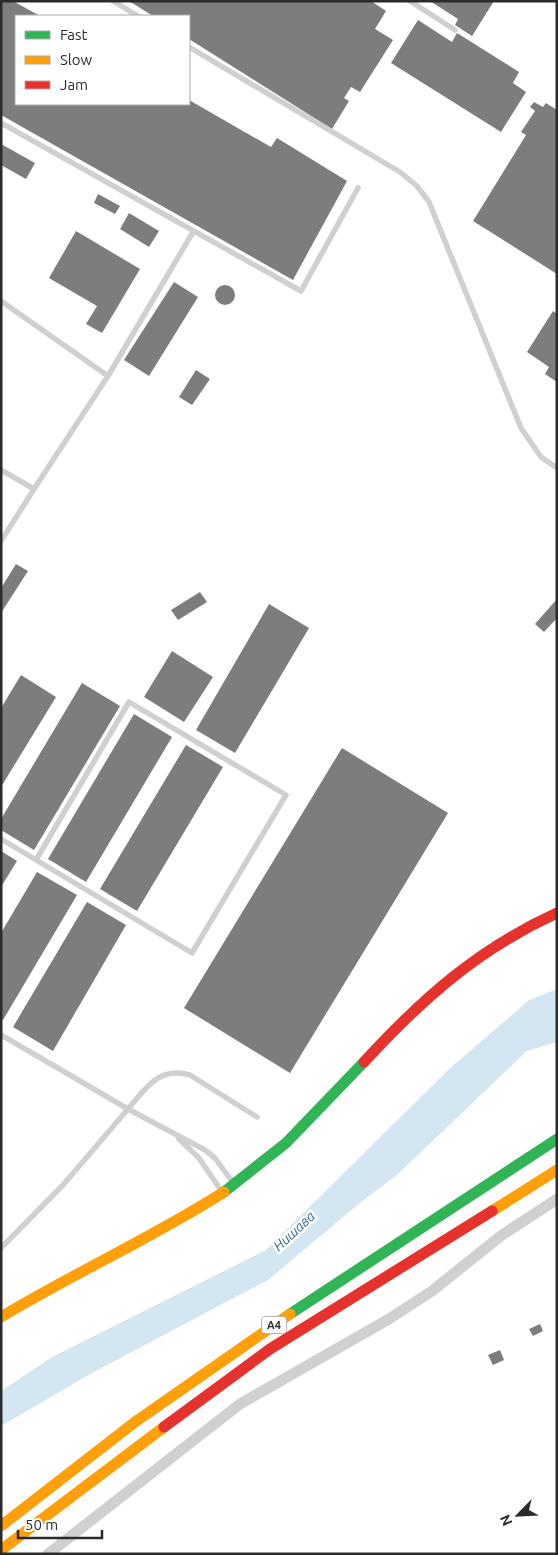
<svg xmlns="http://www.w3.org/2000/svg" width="558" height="1555" font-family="Ubuntu,sans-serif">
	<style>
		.water { fill: #d4e6f2 }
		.building { fill: #7d7d7d }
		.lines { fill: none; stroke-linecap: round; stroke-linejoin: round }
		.lane { stroke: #d0d0d0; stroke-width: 5.5 }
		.street { stroke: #d0d0d0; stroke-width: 11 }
		.fast { stroke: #30b455; stroke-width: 11 }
		.slow { stroke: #ff9f0a; stroke-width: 11 }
		.jam { stroke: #e5322d; stroke-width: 11 }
		.labels { text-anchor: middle; stroke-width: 5; stroke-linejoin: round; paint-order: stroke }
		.shield { fill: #fff; stroke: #6b6b6b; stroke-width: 1 }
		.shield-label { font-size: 11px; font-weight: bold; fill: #2b2b2b }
		.water-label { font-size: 14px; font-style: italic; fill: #366d91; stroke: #fff }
	</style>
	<rect width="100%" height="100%" fill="#fff"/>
	<!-- water -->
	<path class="water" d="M557,989V1042L527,1051L397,1175L361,1202L268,1280L92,1373L1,1426V1391L52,1357L266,1250L449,1069L529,1000Z"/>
	<!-- building -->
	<path class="building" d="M1,1H13L40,16H16V104H189V100L271,147L277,138L347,181L293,280L1,115Z
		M129,1H371L386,11L375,29L393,40L360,92L351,87L344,98L349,101L332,129L189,39V16H153Z
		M430,1H494L472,36L455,25L458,19Z
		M418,20L452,42L457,33L519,72L513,83L526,92L501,132L391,63Z
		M534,102L543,107L546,103L557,110V274L473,221L526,135L521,132L535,111L530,107Z
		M1,144L35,163L26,179L1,165Z
		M98,194L120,206L115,214L94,203Z
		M129,213L159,231L149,247L120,229Z
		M76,231L140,269L102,333L86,324L97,306L49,278Z
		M174,282L198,297L149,376L124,360Z
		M215 295a10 10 0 1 1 20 0a10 10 0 1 1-20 0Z
		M553,311L557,314V382L545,374L549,367L527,352Z
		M196,370L210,379L192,405L179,397Z
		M16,564L28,571L1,613V588Z
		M200,592L207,602L178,620L171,610Z
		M557,599V618L544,632L535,624Z
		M269,604L309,628L235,753L196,730Z
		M172,651L213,677L184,722L144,697Z
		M21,675L56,697L1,787V708Z
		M82,683L120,706L34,850L1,830V819Z
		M134,714L172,737L86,882L48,859Z
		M186,745L223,767L137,911L100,889Z
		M342,748L448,813L290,1073L184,1008Z
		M1,851L17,861L1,887Z
		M37,872L77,895L3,1020L1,1019V933Z
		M87,902L126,925L53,1051L13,1027Z
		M540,1324L543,1331L533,1336L529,1329Z
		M500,1350L504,1360L493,1365L488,1355Z"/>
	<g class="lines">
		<!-- lane -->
		<path class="lane" d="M113,1L138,16
			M410,1L455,30
			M189,47L400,172L417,186L429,202L521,428L541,457L557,468
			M1,123L301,291L358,188
			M1,301L108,376
			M1,470L34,489L1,541
			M34,489L108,376L193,232
			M1,839L192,953L286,795L129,702L36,860
			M1,1035L128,1109C146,1088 159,1066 190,1075L257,1117
			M179,1139L199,1158L222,1192
			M1,1248L63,1185L128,1109L205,1150L215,1158L234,1184"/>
		<!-- street -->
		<path class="street" d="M48,1554L240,1404L389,1319L432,1291L502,1235L557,1199"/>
		<!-- fast -->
		<path class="fast" d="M224,1192L286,1143L364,1062
			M290,1314L557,1139"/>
		<!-- slow -->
		<path class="slow" d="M492,1211L557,1170
			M1,1317C74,1273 152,1238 224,1192
			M1,1526L135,1422L290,1314
			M1,1550L164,1427"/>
		<!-- jam -->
		<path class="jam" d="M364,1062C422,999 478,949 557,913
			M164,1427L270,1349L492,1211"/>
	</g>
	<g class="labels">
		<!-- shield labels -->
		<rect class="shield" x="261.5" y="1316.5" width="25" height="17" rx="4"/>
		<g class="shield-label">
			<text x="274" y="1329">A4</text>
		</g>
		<!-- water labels -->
		<g class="water-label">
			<text transform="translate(294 1231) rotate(-43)" y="5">Нишава</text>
		</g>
	</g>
	<!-- border -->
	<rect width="558" height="1555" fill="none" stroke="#2b2b2b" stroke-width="5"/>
	<!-- legend -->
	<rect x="15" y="15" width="175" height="90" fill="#ffffff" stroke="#aaaaaa"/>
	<rect x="25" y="31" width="25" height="8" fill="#30b455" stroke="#aaaaaa"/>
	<text x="60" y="40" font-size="15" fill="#2b2b2b">Fast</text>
	<rect x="25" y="56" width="25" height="8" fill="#ff9f0a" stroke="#aaaaaa"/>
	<text x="60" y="65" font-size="15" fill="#2b2b2b">Slow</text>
	<rect x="25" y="81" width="25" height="8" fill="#e5322d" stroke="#aaaaaa"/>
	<text x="60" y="90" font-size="15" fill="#2b2b2b">Jam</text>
	<!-- north arrow -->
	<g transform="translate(518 1515) rotate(246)" stroke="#ffffff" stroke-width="4" paint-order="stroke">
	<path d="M0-4L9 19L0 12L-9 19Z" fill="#2b2b2b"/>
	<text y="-8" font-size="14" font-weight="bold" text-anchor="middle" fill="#2b2b2b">N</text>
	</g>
	<!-- scale -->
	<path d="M18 1530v8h84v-8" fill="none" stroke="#2b2b2b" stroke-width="2.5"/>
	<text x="25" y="1530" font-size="15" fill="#2b2b2b" stroke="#ffffff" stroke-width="4" paint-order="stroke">50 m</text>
</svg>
